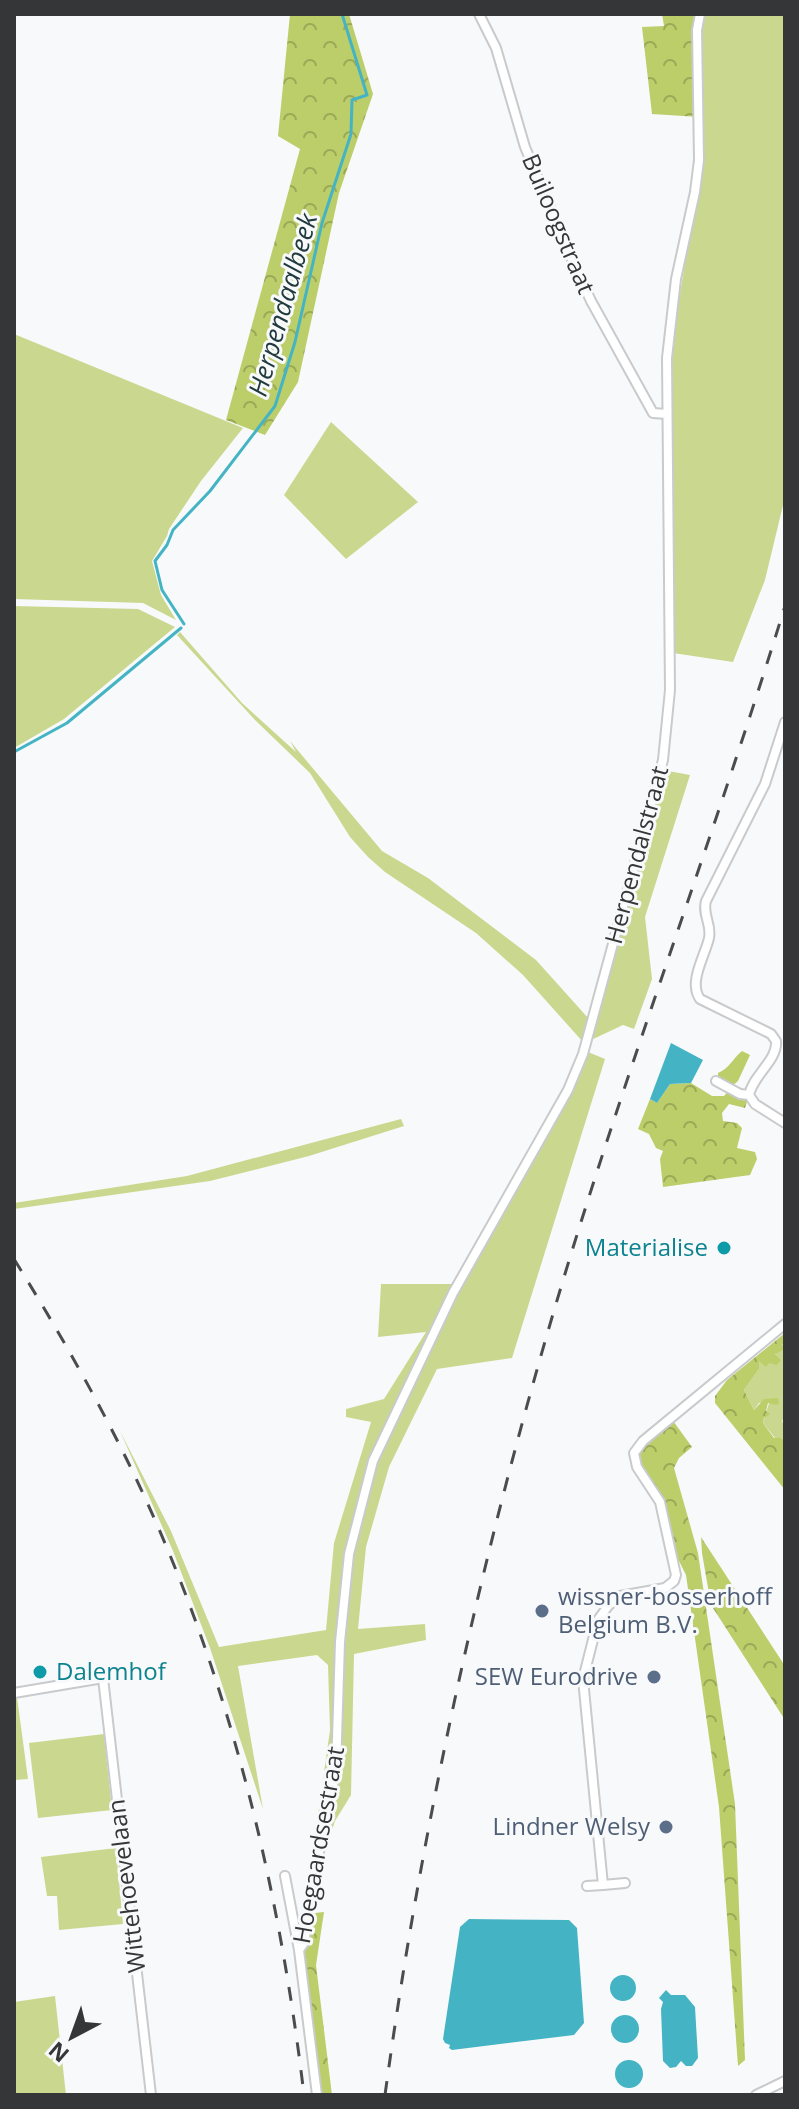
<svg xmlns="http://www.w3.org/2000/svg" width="799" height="2109" font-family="'Open Sans',sans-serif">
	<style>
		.green { fill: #c9d88e }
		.forest { fill: url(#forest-crowns) }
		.water { fill: #44b4c5 }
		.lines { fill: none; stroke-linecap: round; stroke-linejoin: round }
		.stream { stroke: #44b4c5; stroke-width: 3 }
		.minor-casing { stroke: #c8cacc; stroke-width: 12 }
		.minor { stroke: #fff; stroke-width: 8 }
		.rail { stroke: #4b4c4d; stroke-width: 3; stroke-dasharray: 14 14; stroke-linecap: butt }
		.culture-dot { fill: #0f9aa8; stroke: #f8f9fb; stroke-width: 3 }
		.service-dot { fill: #5c6f8a; stroke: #f8f9fb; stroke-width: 3 }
		.labels { text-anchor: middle; stroke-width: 6; stroke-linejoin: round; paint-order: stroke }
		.street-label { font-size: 24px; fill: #353637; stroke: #f8f9fb }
		.culture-label { font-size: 24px; fill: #0d838f; stroke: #f8f9fb; text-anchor: end }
		.service-label { font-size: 24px; fill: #4e5e75; stroke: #f8f9fb; text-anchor: end }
		.water-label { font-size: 26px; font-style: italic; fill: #213a3e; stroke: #f8f9fb }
	</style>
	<defs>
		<pattern id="forest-crowns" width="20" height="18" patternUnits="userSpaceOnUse" patternTransform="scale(2)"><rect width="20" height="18" fill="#bcce69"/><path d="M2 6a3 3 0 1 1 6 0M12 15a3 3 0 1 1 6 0" fill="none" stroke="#9aa857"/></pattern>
	</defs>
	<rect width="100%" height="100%" fill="#f8f9fb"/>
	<!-- green -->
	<path class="green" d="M704,14H785V497L765,580L733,662L673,653L670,354L700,172V30Z
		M14,334L243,428L201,481L169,529L167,536L152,561L161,595L176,620L143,603L14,599Z
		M331,422L418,502L346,559L284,495Z
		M14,606L138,609L175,627L64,719L14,748Z
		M180,632L242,703L296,752L290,741L382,851L428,878L536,960L589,1019L583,1042L523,975L476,933L385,872L368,857L350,837L310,773L255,720L177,635Z
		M663,770L690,775L645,917L652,979L634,1029L623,1025L589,1041Z
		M588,1052L605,1059L512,1358L437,1369L389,1467L366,1547L358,1629L425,1624L426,1640L354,1654L351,1795L335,1821L312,1890L316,1866L318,1815L330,1730L328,1665L317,1655L238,1666L263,1809L210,1648L173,1551L120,1431L171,1531L219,1647L326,1630L334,1543L371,1422L346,1417V1409L384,1399L426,1332L378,1337L381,1284H453L572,1090Z
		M401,1119L404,1126L309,1156L210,1181L14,1209V1203L187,1176Z
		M785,1342V1417L782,1421L785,1427V1441L780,1437L775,1438L763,1423L769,1403L778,1398L759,1403L754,1410L744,1390L759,1369V1361L777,1364L780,1360L775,1354Z
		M14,1697H17L28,1779L14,1780Z
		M104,1734L112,1810L38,1818L29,1743Z
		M116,1848L123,1924L59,1930L57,1896H47L41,1857Z
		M55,1996L66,2095H14V2002Z"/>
	<!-- forest -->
	<path class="forest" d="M290,14H349L373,94L339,193L298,382L265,435L226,420L300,149L278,136Z
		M662,14H700L699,117L652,114L642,27L664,26Z
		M742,1051L750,1055L738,1081L731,1087L718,1080V1073C731,1067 732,1059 742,1051Z
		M691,1083L712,1096H724L730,1089L749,1095L745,1108L729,1104L722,1113L723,1121L737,1123L742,1128L737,1148L755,1152L757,1159L750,1175L663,1187L660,1159L663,1151L656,1148L649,1134L638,1129L650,1099L657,1103L670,1084Z
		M785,1333V1342L782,1345L785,1349L775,1354L781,1360L777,1365L769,1363L766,1367L759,1361V1369L744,1390L754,1410L764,1399L778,1398L779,1404L776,1405L768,1403L766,1411L770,1414L764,1418L763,1423L774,1438L780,1437L785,1441V1490L715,1403V1396L727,1380Z
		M671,1418L692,1447L679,1458L674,1468L698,1553L735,1804L745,2060L738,2066L719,1807L686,1575L672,1547L660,1502L637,1467L639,1445Z
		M701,1537L785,1666V1720L711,1605L702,1553Z
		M324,1912L316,1965L332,2095H319L304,1961L307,1932L315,1913Z"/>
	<!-- water -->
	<path class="water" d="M671,1043L703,1060L691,1083L670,1084L657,1103L650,1099Z
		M469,1919L569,1920L577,1928L584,2023L574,2035L452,2050L449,2048L450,2045L445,2043L443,2039L460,1927Z
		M610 1988a13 13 0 1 1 26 0a13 13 0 1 1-26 0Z
		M666,1990L671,1995H685L695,2007L698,2058L692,2066H686L681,2061L676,2067L670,2068L663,2061L661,2009L663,2002L659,1998Z
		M611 2029a14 14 0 1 1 28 0a14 14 0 1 1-28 0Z
		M615 2074a14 14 0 1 1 28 0a14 14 0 1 1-28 0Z"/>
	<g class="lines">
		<!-- stream -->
		<path class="stream" d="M184,624L162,590L155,561L167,545L173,530L210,491L275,406L295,342L322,223L351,134L352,100L367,95L342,14
			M14,752L67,723L181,628"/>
		<!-- minor casing -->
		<g class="minor-casing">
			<path id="minor" d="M479,14L496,48L525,147L573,262L591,301L653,413L667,414
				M716,1081L740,1094L749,1095L755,1104L785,1123
				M749,1095C753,1075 778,1060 776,1041L771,1034L700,999C688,982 705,956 709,938C712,924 702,915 706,901L765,784L785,722
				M14,1693L103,1678L151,2095
				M285,1876L299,1950L317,2095
				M603,1885L625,1883
				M587,1886L603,1885L583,1679L598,1620L608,1606L620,1596L665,1588L674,1581L676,1575L660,1502L637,1467L634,1453L643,1441L785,1324
				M299,1950L304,1943L316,1866L336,1771L340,1642L349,1554L373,1461L453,1293L568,1090L583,1054L663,760L670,690L667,358L676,279L695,192L699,160L697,30L700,14
				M756,2095L785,2081"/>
		</g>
		<!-- minor -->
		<use href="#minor" class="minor"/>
		<!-- rail -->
		<path class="rail" d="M14,1259C55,1325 93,1391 127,1460C225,1659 278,1876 304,2095
			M385,2095C421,1831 478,1570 553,1314C623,1076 712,843 785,606"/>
	</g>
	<!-- markers -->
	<g class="culture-dot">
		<circle cx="724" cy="1248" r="8"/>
		<circle cx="40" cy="1672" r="8"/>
	</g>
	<g class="service-dot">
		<circle cx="542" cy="1611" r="8"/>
		<circle cx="654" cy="1677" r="8"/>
		<circle cx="666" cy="1827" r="8"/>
	</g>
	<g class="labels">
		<!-- street labels -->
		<g class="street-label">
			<text transform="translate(558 224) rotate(67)" y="8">Builoogstraat</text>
			<text transform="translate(637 855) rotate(-75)" y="8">Herpendalstraat</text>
			<text transform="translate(319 1845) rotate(-80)" y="8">Hoegaardsestraat</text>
			<text transform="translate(127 1886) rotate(-97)" y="8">Wittehoevelaan</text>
		</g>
		<!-- culture labels -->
		<g class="culture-label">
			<text x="708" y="1256">Materialise</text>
			<text x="56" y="1680" text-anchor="start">Dalemhof</text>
		</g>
		<!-- service labels -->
		<g class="service-label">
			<text x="558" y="1605" text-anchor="start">wissner-bosserhoff<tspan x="558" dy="28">Belgium B.V.</tspan></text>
			<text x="638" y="1685">SEW Eurodrive</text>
			<text x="650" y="1835">Lindner Welsy</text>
		</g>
		<!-- water labels -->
		<g class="water-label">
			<text transform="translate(283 305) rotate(-74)" y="9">Herpendaalbeek</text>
		</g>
	</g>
	<!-- border -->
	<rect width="799" height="2109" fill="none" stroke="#353637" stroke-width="32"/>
	<!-- north arrow -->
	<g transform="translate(72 2037) rotate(221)" stroke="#f8f9fb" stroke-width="6" paint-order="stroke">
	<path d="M0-6L14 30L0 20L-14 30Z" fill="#353637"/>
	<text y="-12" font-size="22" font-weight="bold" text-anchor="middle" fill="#353637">N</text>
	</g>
</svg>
